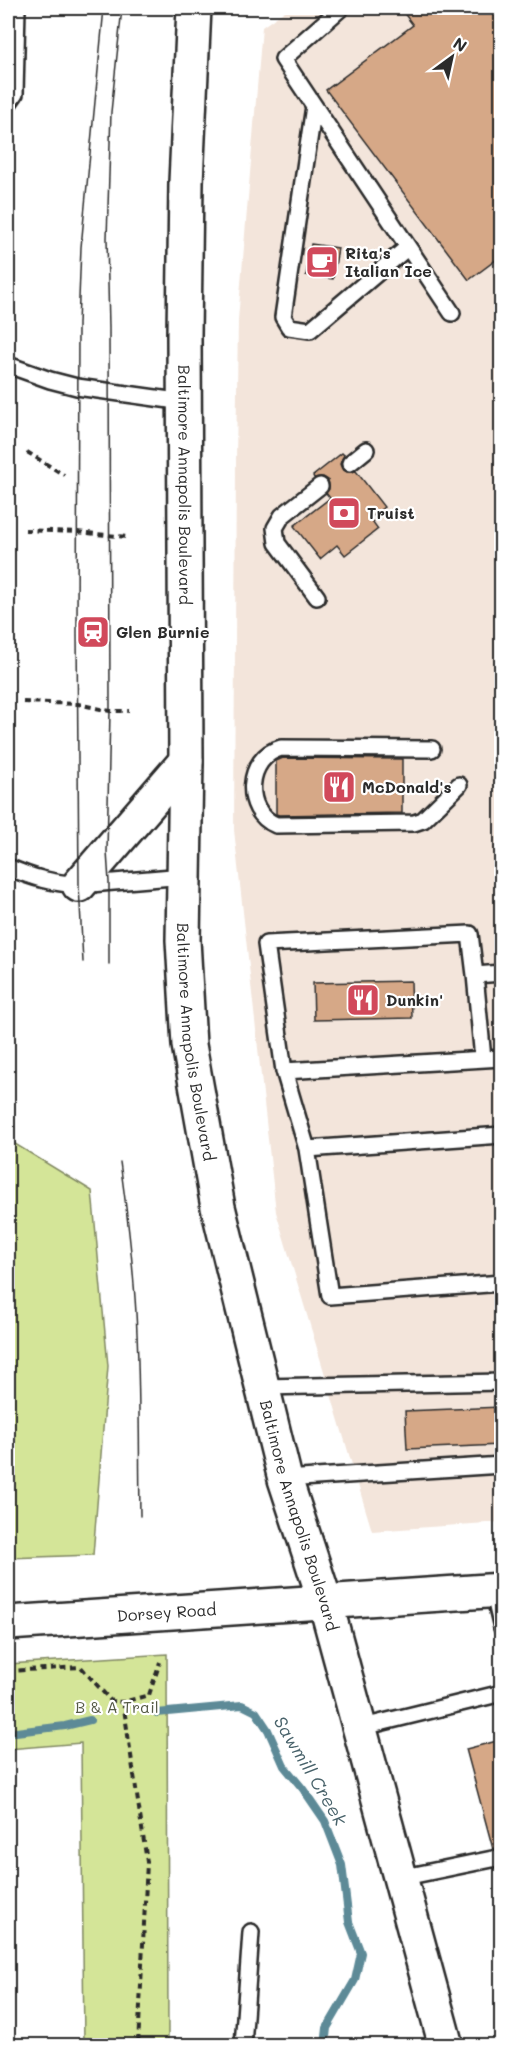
<svg xmlns="http://www.w3.org/2000/svg" width="509" height="2053" font-family="Mali,sans-serif">
	<style>
		.built { fill: #f3e5db }
		.green { fill: #d4e598; stroke: #808862; stroke-width: 1.5 }
		.lines { fill: none; stroke-linecap: round; stroke-linejoin: round }
		.stream { stroke: #5d8a97; stroke-width: 8 }
		.building { fill: #d6a887; stroke: #2b2b2b; stroke-width: 1.5 }
		.lane-casing { stroke: #2b2b2b; stroke-width: 20 }
		.secondary-casing { stroke: #2b2b2b; stroke-width: 38 }
		.path { stroke: #2b2b2b; stroke-width: 4; stroke-dasharray: 6 4.5; stroke-linecap: butt }
		.lane { stroke: #fff; stroke-width: 15 }
		.secondary { stroke: #fff; stroke-width: 33 }
		.tram { stroke: #2b2b2b; stroke-width: 1.5 }
		.labels { text-anchor: middle; stroke-width: 4.5; stroke-linejoin: round; paint-order: stroke }
		.poi-label { font-size: 16px; font-weight: bold; fill: #2b2b2b; stroke: #fff; text-anchor: start }
		.street-label { font-size: 16px; fill: #2b2b2b; stroke: #fff }
		.park-label { font-size: 16px; fill: #555a46; stroke: #fff }
		.water-label { font-size: 18px; font-style: italic; fill: #48626a; stroke: #fff }
	</style>
	<rect width="100%" height="100%" fill="#fff"/>
	<filter id="ink" filterUnits="userSpaceOnUse"><feTurbulence type="fractalNoise" baseFrequency=".0167" numOctaves="2"/><feDisplacementMap in="SourceGraphic" scale="12" xChannelSelector="R" yChannelSelector="G"/><feConvolveMatrix kernelMatrix="1 2 1 2 8 2 1 2 1" color-interpolation-filters="sRGB"/></filter>
	<g filter="url(#ink)">
		<!-- built -->
		<path class="built" d="M289,8H501V1522L372,1531L276,1212L234,830L236,461L238,320L262,27Z"/>
		<!-- green -->
		<path class="green" d="M8,1133L15,1144L92,1191L108,1366L93,1555L8,1558Z
			M167,1654L168,2045H84L81,1743L8,1749V1664Z"/>
		<g class="lines">
			<!-- stream -->
			<path class="stream" d="M157,1713L242,1705L256,1712L268,1730L284,1766L303,1789L325,1821L342,1865L349,1922L361,1953L355,1980L327,2028L325,2046
				M8,1733L65,1726L90,1720"/>
		</g>
		<!-- building -->
		<path class="building" d="M400,8H501V256L469,280L326,90L413,25Z
			M311,244L338,248L333,279L306,275Z
			M342,453L344,455L340,464L342,469L347,472L356,471L384,507L370,518L378,529L345,555L337,545L320,559L294,526L330,498L326,493L329,489L328,480L323,477L314,478L313,476Z
			M283,758L402,759V813L279,815L276,814V761Z
			M411,981L412,1018L314,1020L313,983Z
			M501,1407V1445L407,1449L405,1411Z
			M497,1741L501,1758V1847L493,1849L466,1749Z"/>
		<g class="lines">
			<!-- lane casing -->
			<g class="lane-casing">
				<path id="lane" d="M341,8L283,59L452,313
					M8,104L15,94L17,8
					M314,106L283,317L289,327L310,330L408,247
					M8,365L50,380L77,387L184,402
					M350,463L366,450
					M317,597L277,543L275,528L282,516L320,486
					M432,749L281,748C246,757 242,811 276,825L414,823L423,820L459,785
					M8,867C33,878 52,883 79,885L184,876
					M502,973L475,975L470,934L266,944L284,1071L502,1058
					M475,975L483,1059
					M284,1071L307,1149
					M502,1135L307,1149L330,1296L502,1283
					M263,1387L502,1382
					M285,1479L502,1465
					M493,1590L502,1628
					M359,1728L502,1693
					M400,1878L502,1857
					M243,2046L251,1932"/>
			</g>
			<!-- secondary casing -->
			<g class="secondary-casing">
				<g id="secondary">
					<path id="s1" d="M194,8L186,182L184,336L186,761L183,940L189,1045L218,1207L285,1479L325,1601L446,2046"/>
					<path d="M79,885L186,761"/>
					<path id="s2" d="M8,1623L502,1590"/>
				</g>
			</g>
			<!-- path -->
			<path class="path" d="M27,452L64,475
				M25,530L77,532L127,537
				M23,702L78,704L110,711H129
				M8,1671L81,1667L111,1701L123,1702L149,1695L160,1662
				M123,1702L147,1862L138,2046"/>
			<!-- lane -->
			<use href="#lane" class="lane"/>
			<!-- secondary -->
			<use href="#secondary" class="secondary"/>
			<!-- tram -->
			<path class="tram" d="M83,962L79,885L77,633L78,324L81,247L104,8
				M109,964V882L107,852L110,711L109,328L107,238L111,112L122,8
				M120,1162C127,1212 133,1262 136,1313C140,1381 139,1448 140,1516"/>
		</g>
	</g>
	<!-- icons -->
	<defs>
		<g id="cafe-square" transform="scale(1.725)"><rect x="-9" y="-9" width="18" height="18" rx="4" fill="#d1495b" stroke="#fff"/><path d="M-5.5-4.5H6V0H3Q3 3.5 0 3.5H-2.5Q-5.5 3.5-5.5 0ZM3-3.2v2h1.7v-2ZM-6 4.5H4V6H-6Z" fill="#fff"/></g>
		<g id="bank-square" transform="scale(1.725)"><rect x="-9" y="-9" width="18" height="18" rx="4" fill="#d1495b" stroke="#fff"/><path d="M-6-4H6V4H-6ZM0-2.3a2.3 2.3 0 1 0 0 4.6a2.3 2.3 0 1 0 0-4.6Z" fill="#fff"/></g>
		<g id="station-square" transform="scale(1.725)"><rect x="-9" y="-9" width="18" height="18" rx="4" fill="#d1495b" stroke="#fff"/><path d="M-3-6H3Q5-6 5-4V2Q5 4 3 4L4.5 6H3L1.5 4h-3L-3 6H-4.5L-3 4Q-5 4-5 2V-4Q-5-6-3-6ZM-3.5-4v3h7v-3ZM-3.5 1v1.5H-2V1ZM2 1v1.5H3.5V1Z" fill="#fff"/></g>
		<g id="restaurant-square" transform="scale(1.725)"><rect x="-9" y="-9" width="18" height="18" rx="4" fill="#d1495b" stroke="#fff"/><path d="M-5-6h1v4h1v-4h1v4h1v-4h1v5L-1.5 .5V6h-2V.5L-5-1ZM5-6V6H3V1.5H1.5Q1.5-4 5-6Z" fill="#fff"/></g>
	</defs>
	<g fill-rule="evenodd">
		<use href="#cafe-square" x="322" y="262"/>
		<use href="#bank-square" x="344" y="513"/>
		<use href="#station-square" x="93" y="632"/>
		<use href="#restaurant-square" x="339" y="787"/>
		<use href="#restaurant-square" x="363" y="1000"/>
	</g>
	<g class="labels">
		<!-- poi labels -->
		<g class="poi-label">
			<text x="345" y="259">Rita's<tspan x="345" dy="18">Italian Ice</tspan></text>
			<text x="367" y="519">Truist</text>
			<text x="116" y="638">Glen Burnie</text>
			<text x="362" y="793">McDonald's</text>
			<text x="386" y="1006">Dunkin'</text>
		</g>
		<!-- street labels -->
		<g class="street-label">
			<text dy="6" stroke="none"><textPath href="#s1" startOffset="477">Baltimore Annapolis Boulevard</textPath></text>
			<text dy="6" stroke="none"><textPath href="#s1" startOffset="1035">Baltimore Annapolis Boulevard</textPath></text>
			<text dy="6" stroke="none"><textPath href="#s1" startOffset="1521">Baltimore Annapolis Boulevard</textPath></text>
			<text dy="6" stroke="none"><textPath href="#s2" startOffset="159">Dorsey Road</textPath></text>
		</g>
		<!-- park labels -->
		<g class="park-label">
			<text x="117" y="1713">B &amp; A Trail</text>
		</g>
		<!-- water labels -->
		<g class="water-label">
			<text transform="translate(310 1771) rotate(59)" y="6">Sawmill Creek</text>
		</g>
	</g>
	<!-- margin -->
	<rect width="509" height="2053" fill="none" stroke="#fff" stroke-width="30"/>
	<rect x="15" y="15" width="479" height="2023" fill="none" stroke="#2b2b2b" stroke-width="2" filter="url(#ink)"/>
	<!-- north arrow -->
	<g transform="translate(452 57) rotate(33)" stroke="#ffffff" stroke-width="4.5" paint-order="stroke">
	<path d="M0-4.5L10 22L0 15L-10 22Z" fill="#2b2b2b"/>
	<text y="-9" font-size="16" font-weight="bold" text-anchor="middle" fill="#2b2b2b">N</text>
	</g>
</svg>
